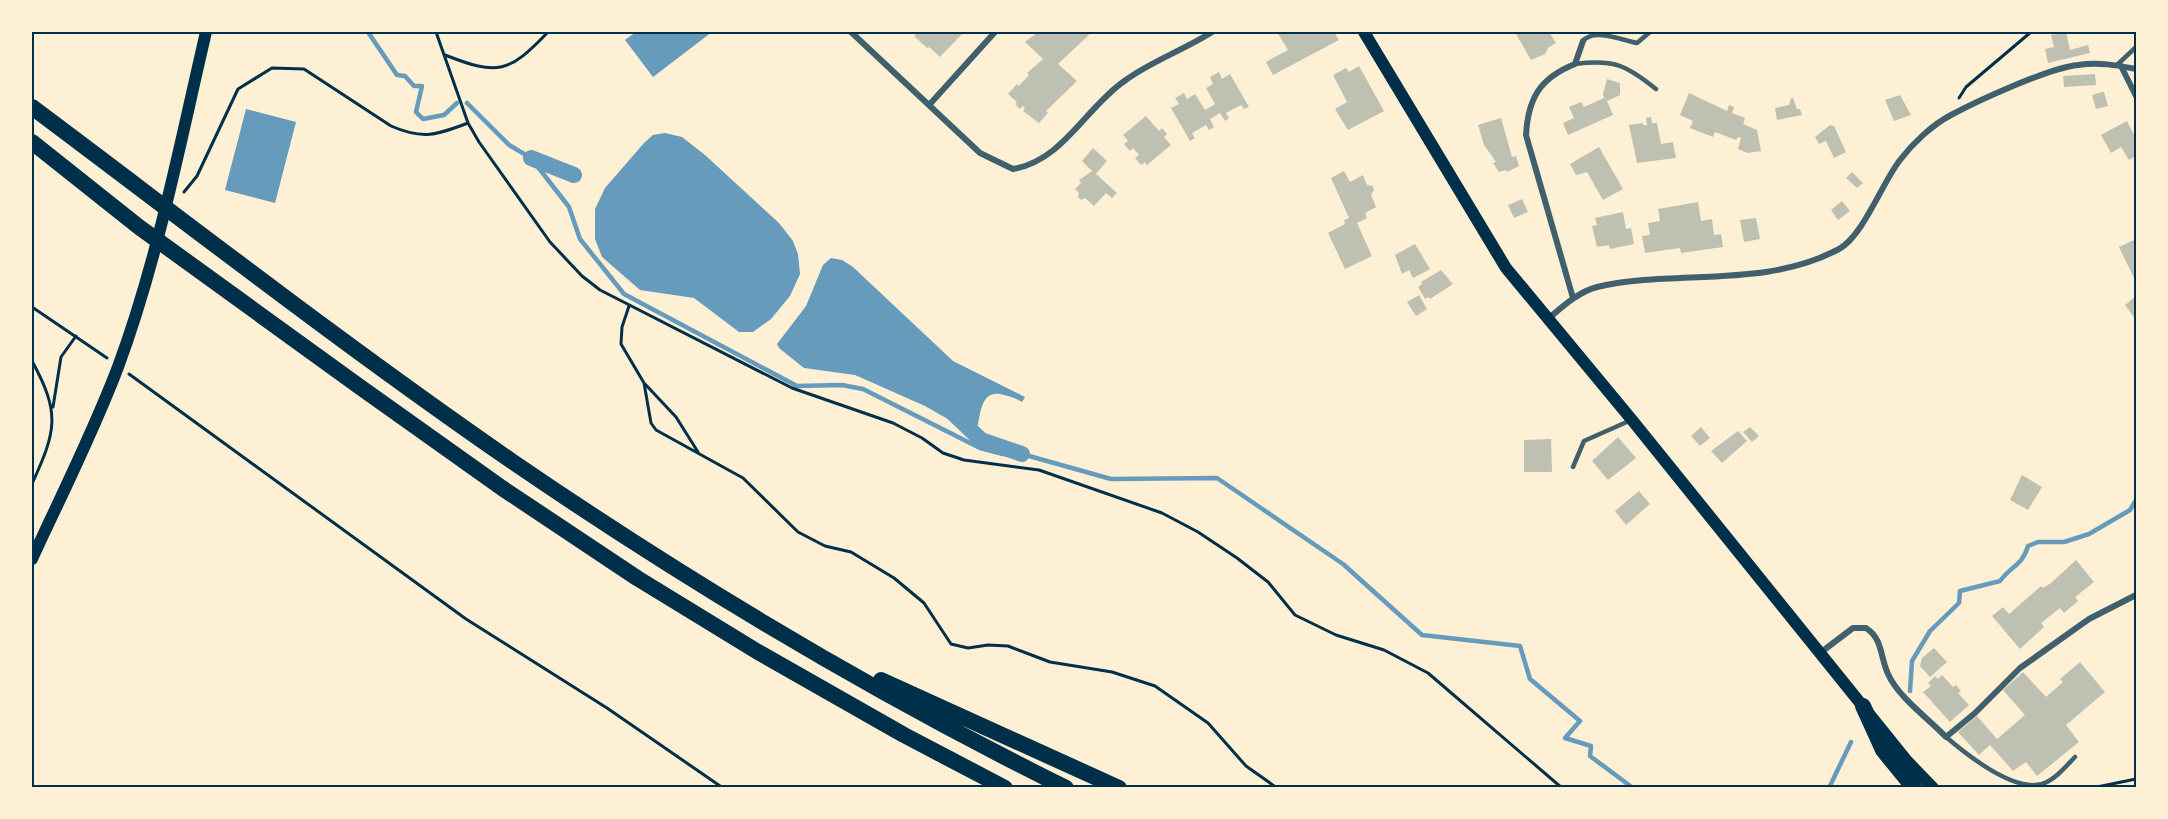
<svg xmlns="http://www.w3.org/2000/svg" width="2168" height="819" font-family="Mulish,sans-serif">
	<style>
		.water { fill: #669bbc }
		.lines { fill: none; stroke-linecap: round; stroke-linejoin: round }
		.stream { stroke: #669bbc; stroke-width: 4.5 }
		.canal { stroke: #669bbc; stroke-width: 16 }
		.building { fill: #bec0b2 }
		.path { stroke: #003049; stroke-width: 3 }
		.service { stroke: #3f606c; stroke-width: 4.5 }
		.minor { stroke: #3f606c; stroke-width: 6 }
		.secondary { stroke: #003049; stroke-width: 12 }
		.motorway { stroke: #003049; stroke-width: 16 }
		.neatline { fill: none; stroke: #003049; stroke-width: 2 }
	</style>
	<rect width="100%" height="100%" fill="#fdf0d5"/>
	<!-- water -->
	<path class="water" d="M636,32H712L653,77L625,40Z
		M246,109L296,122L275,203L225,190Z
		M665,133L682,137L705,155L779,223L793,241L798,254L800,274L790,296L771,319L753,332H739L694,298L640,290L602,257L595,239V209L605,188L644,143L653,135Z
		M831,258L842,260L853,267L953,361L1025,397L1022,402C1016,398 1011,397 1004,395C983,389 981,408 978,425L967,430L925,406L855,375L804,368L779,348L777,344L806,306L823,265Z"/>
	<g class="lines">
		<!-- stream -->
		<path class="stream" d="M368,32L397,75L405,76L414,86H422L416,112L423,119L444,115L457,103
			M467,103L509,145L531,158L569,207L580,239L624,294L797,386L842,385L863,389L980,448L1003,454H1022L1111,479L1217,478L1343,564L1422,635L1520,646L1530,679L1580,721L1565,738L1591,746L1590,756L1633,788
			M1910,691L1912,661L1930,631L1959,603L1960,591L2000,581C2012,565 2022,566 2028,546L2038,542H2064L2089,534L2130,510L2136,500
			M1829,788L1851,742"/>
		<!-- canal -->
		<path class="canal" d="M531,158L574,175
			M954,414L981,440L1022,454"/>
	</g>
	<!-- building -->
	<path class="building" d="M913,32H964L940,57L929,47L927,48L914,36L916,34Z
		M1038,32H1092L1058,64L1077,81L1046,111L1048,113L1039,123L1023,111L1025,108L1023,106L1020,109L1015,104L1017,102L1008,94L1017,84L1019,86L1029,75L1027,73L1043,59L1025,42Z
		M1277,32H1334L1339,40L1273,75L1266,62L1288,50Z
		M1515,32H1549L1556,43L1548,48L1545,54L1531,60Z
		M2066,32L2070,50L2088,45L2090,53L2048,63L2045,49L2054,47L2051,35Z
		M1359,66L1384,111L1348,130L1335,109L1347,102L1333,75L1346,68L1349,72Z
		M1219,72L1222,79L1230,74L1249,107L1244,109L1241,105L1226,113L1229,118L1225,121L1220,113L1210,119L1214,127L1209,130L1206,125L1192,133L1195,138L1190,141L1171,108L1179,104L1175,98L1184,93L1187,99L1195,94L1205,110L1215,104L1206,88L1213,84L1210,77Z
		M2095,74L2096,85L2064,87L2063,76Z
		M1607,79L1620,83V95L1607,101L1613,115L1568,135L1563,123L1574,118L1569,107L1581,102L1584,107L1604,98L1603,94Z
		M2102,92H2104L2108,106L2096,109L2092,95Z
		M1689,93L1727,111L1729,105L1734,107L1732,113L1745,118L1743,124L1757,130L1761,151L1748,153L1738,149L1741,138L1738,137L1736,140L1715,132L1713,137L1690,128L1693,121L1680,115Z
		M1900,95L1911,115L1894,121L1885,100Z
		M1791,98H1793L1797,109H1800L1802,115L1777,120L1775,108L1789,105Z
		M1146,116L1159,131L1162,128L1167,134L1164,137L1171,145L1147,165L1145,162L1141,165L1135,158L1139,155L1133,148L1130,151L1124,144L1128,141L1123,135Z
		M1651,117L1652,123H1657L1661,144L1673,142L1676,158L1637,163L1629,125L1643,123V125H1647L1646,118Z
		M1501,118L1512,157L1516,156L1519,166L1507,172L1506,170L1499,172L1493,163L1496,162L1484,145L1478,125Z
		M2127,121L2136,139V156L2129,160L2121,147L2111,153L2101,135Z
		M1830,125L1834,126L1846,152L1834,158L1826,141L1819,144L1815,137Z
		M1599,147L1623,189L1603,200L1587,172L1576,175L1570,164Z
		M1093,148L1107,161L1096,174L1117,193L1112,198L1106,193L1094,206L1085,198L1081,200L1078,197L1079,193L1075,189L1081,183L1079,180L1092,171L1082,161Z
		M1344,171L1350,182L1363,175L1367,185L1373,186L1374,190L1371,195L1376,207L1365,213L1367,218L1357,223L1372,256L1345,269L1328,233L1345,224L1344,220L1349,218L1331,178Z
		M1852,172L1863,183L1857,188L1846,178Z
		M1522,199L1528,212L1514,218L1508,205Z
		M1842,201L1850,211L1838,220L1831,210Z
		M1698,202L1701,221L1712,219L1714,235L1721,234L1723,247L1681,253L1680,248L1645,253L1642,236L1650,235L1648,223L1660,221L1658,209Z
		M1623,212L1626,229L1631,228L1634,244L1610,249L1609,245L1597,247L1592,226L1597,225L1595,218Z
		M1756,218L1760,239L1744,242L1740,220Z
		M2136,239V276L2134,278L2119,247Z
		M1415,244L1430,269L1413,278L1409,270L1402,274L1395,255Z
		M1441,270L1453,284L1430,299L1429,297L1425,299L1418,287L1422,284L1421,282Z
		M1419,295L1427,309L1416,316L1407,302Z
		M2136,296V320L2125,305Z
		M1701,427L1710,438L1700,446L1691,436Z
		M1750,427L1759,436L1752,442L1743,432Z
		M1738,431L1747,441L1722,463L1711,451Z
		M1618,437L1636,458L1608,480L1592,461Z
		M1551,439L1552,472H1524V440Z
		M2022,475L2042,487L2028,510L2010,500Z
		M1639,491L1650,504L1626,525L1615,511Z
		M2076,560L2094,582L2075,597L2078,601L2064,613L2060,608L2041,623L2044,627L2020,649L1992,616L2003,607L2009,614L2041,586L2043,588L2051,583Z
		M1934,648L1947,662L1930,677L1920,666L1922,658Z
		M2080,662L2105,692L2066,725L2079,742L2037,776L2026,762L2013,771L1990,745L1979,755L1958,732L1977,716L1997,739L2025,715L2003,690L2023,672L2046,697L2063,682L2060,679Z
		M1942,675L1953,687L1956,685L1961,691L1958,693L1969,705L1950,722L1923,692L1931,686L1928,683L1935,676L1938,679Z"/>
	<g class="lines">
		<!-- path -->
		<path class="path" d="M436,32L468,123L479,142L550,242L582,276L600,290L792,388L893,423L922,438L943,453L964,460L1039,470L1162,513L1198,532L1237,558L1268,582L1295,615L1336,635L1384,650L1428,673L1562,788
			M445,55C498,76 509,73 548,32
			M1959,98L1966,87L2031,32
			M184,192L197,176L238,89L272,68L304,69L391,126C423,140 437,135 468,123
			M629,306L622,327L621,344L644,383L651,423L656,430L743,478L798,532L825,546L851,552L894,578L924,603L951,644L968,648L988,645L1008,646L1050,662L1112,672L1155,686L1208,723L1246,766L1277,788
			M32,307L107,358
			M32,361C61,414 56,431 32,484
			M129,374L466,619L607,708L723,788
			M645,384L676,417L698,452
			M53,407L61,357L76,336
			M2092,788L2136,779"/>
		<!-- service -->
		<path class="service" d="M1583,41C1594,28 1622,40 1637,43L1650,32
			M1575,64C1614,59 1626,65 1656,89
			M2117,65L2136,47
			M1573,467L1584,441L1629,421
			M1946,737C1966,754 2013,792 2042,784C2055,780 2066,766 2075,757"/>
		<!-- minor -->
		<path class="minor" d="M851,32L980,153L1013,169C1062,161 1085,109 1123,82C1149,62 1184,50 1212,32
			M2121,66L2136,96
			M930,104L995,32
			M1573,298L1526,135C1528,98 1540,78 1575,64L1583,41
			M1548,319C1562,307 1578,292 1597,287C1675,269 1765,289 1839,249C1863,236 1882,183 1900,160C1913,143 1932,125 1951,115C1979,100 2049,68 2078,65C2099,62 2116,65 2136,69
			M1820,653L1853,628H1866C1883,639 1880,657 1888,674C1899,698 1928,718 1946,737L1975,713L2020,668L2089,619L2136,595"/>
		<!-- secondary -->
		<path class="secondary" d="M1364,32L1506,268L1632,420L1907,761L1933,788
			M32,559C61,496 93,433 118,367C158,259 180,143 206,32"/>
		<!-- motorway -->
		<path class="motorway" d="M32,107C191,226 349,349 513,462C690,583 874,693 1066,788
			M32,142L139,227L360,387L502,488L637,578L758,652L904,735L1005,788
			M881,680L1119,788
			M1863,706L1883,750L1914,788"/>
	</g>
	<!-- border -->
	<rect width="2168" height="819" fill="none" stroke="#fdf0d5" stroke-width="66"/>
	<rect x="33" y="33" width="2102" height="753" class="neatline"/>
</svg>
